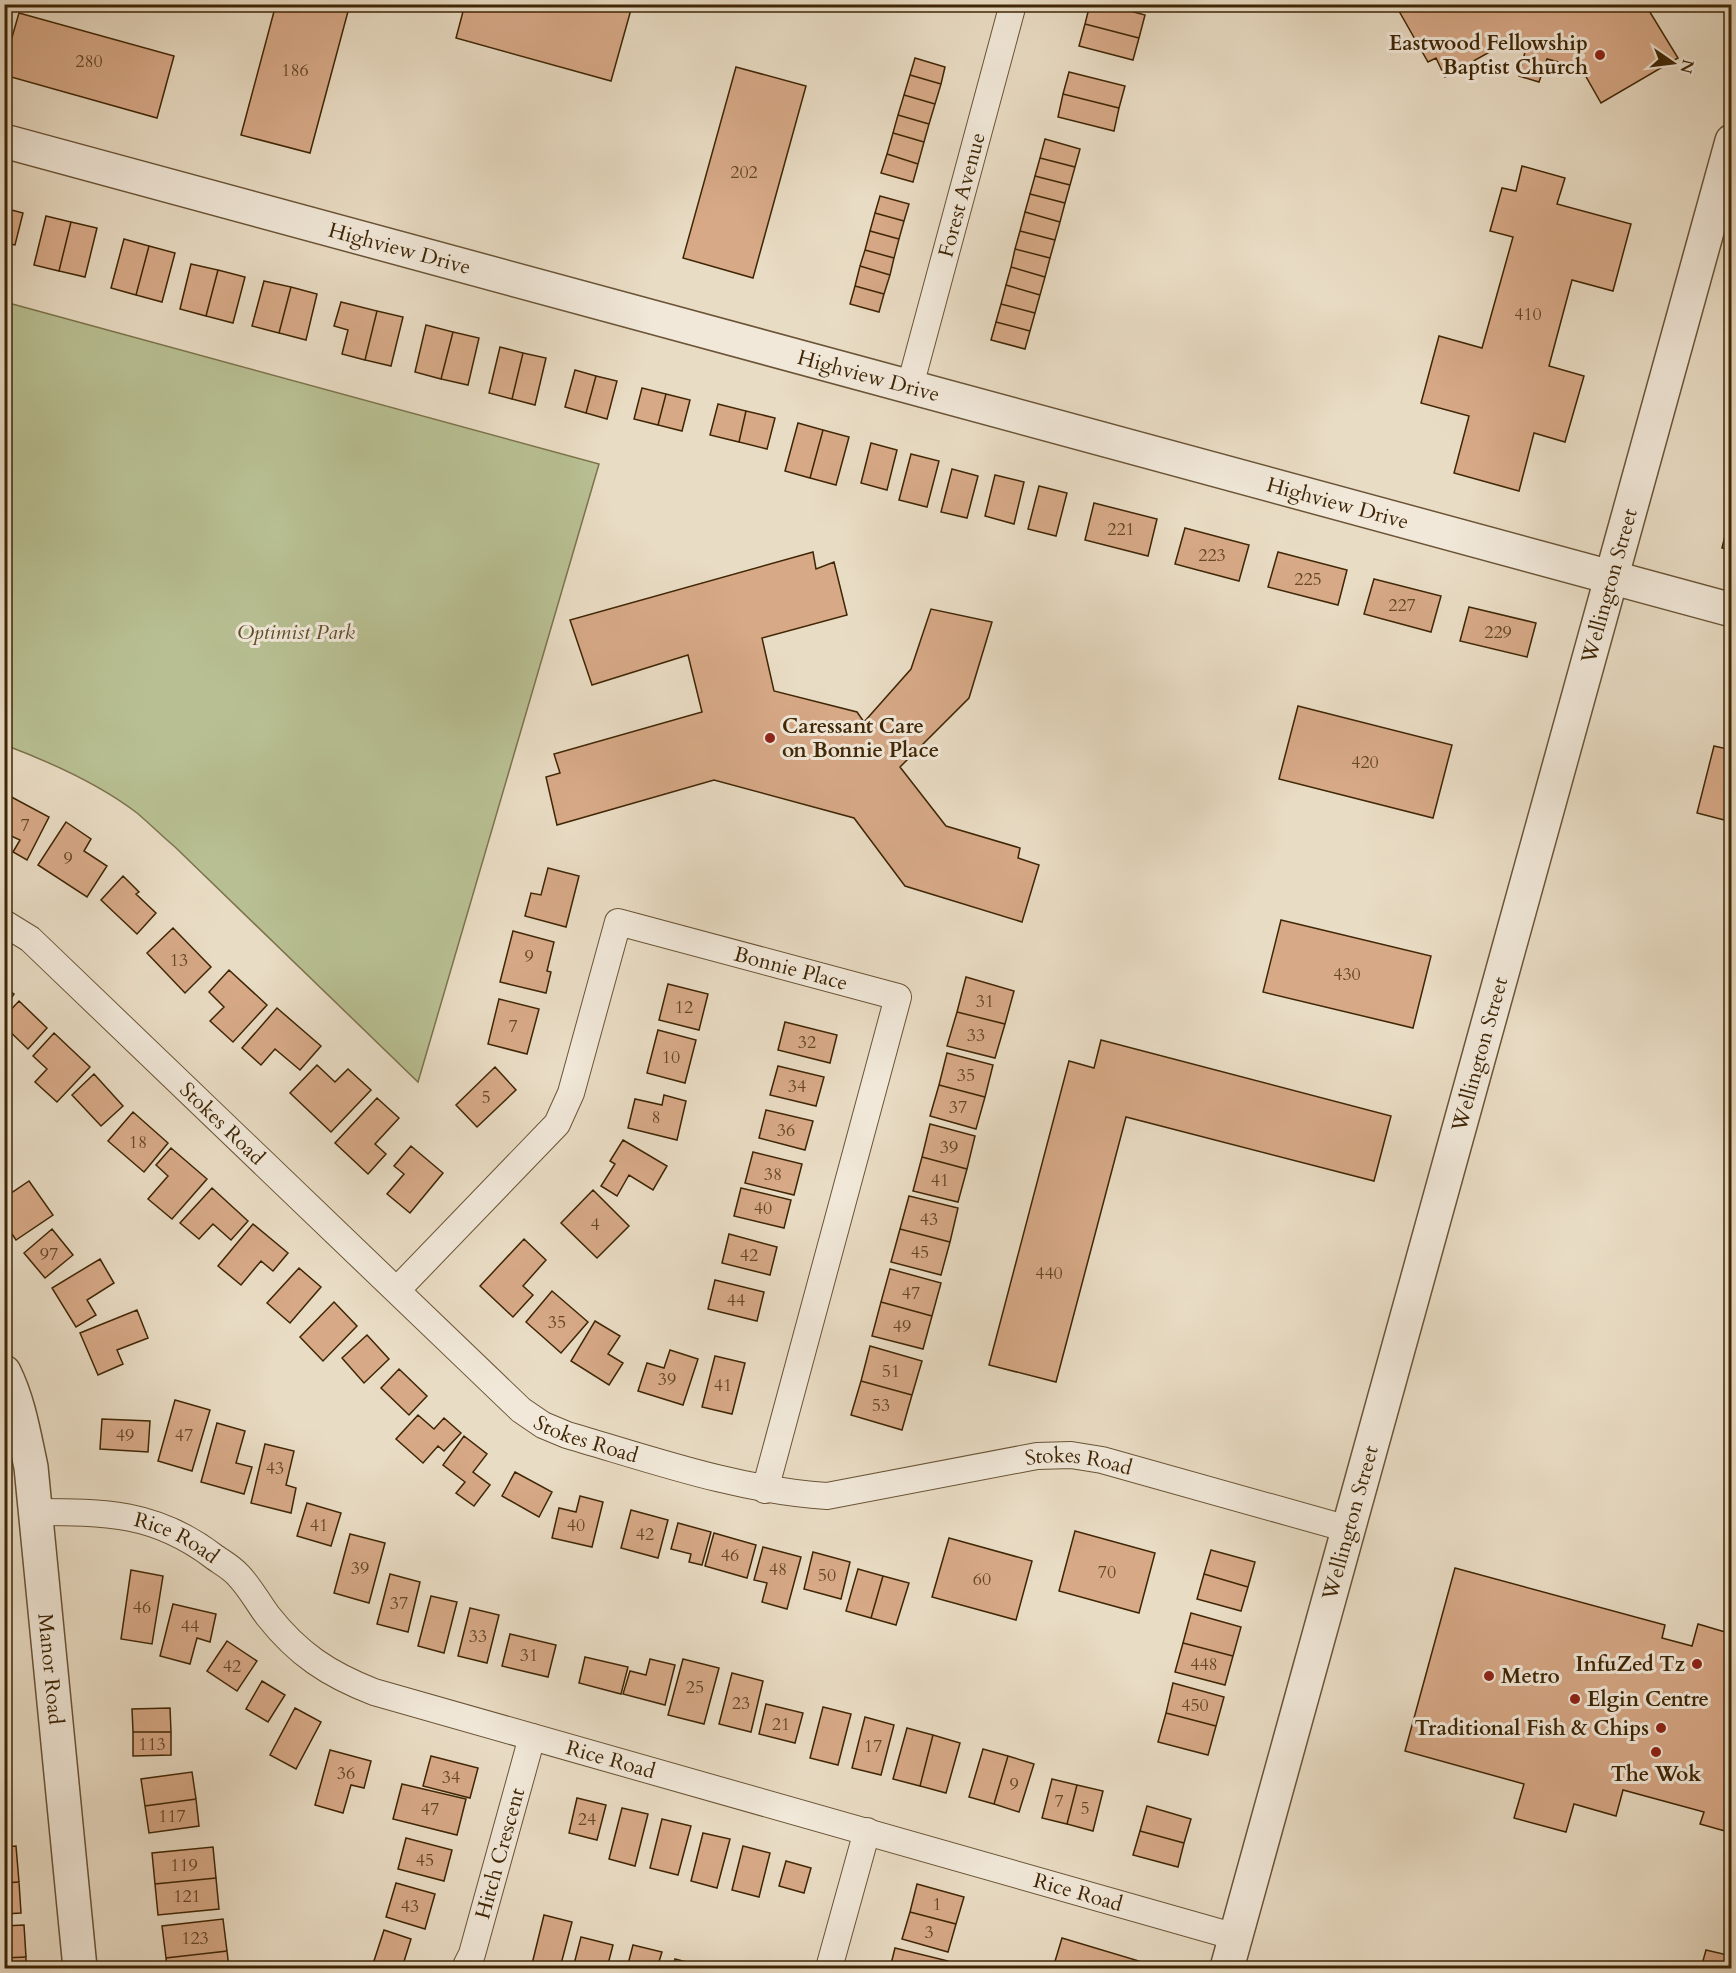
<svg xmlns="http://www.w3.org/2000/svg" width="1736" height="1973" font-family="Cardo,serif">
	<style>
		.green { fill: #b8c093; stroke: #7c734c; stroke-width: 1.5 }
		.building { fill: #d7a987; stroke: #3f2605; stroke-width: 1.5 }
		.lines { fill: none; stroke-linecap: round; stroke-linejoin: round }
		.minor-casing { stroke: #6a5435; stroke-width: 28 }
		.tertiary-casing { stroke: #6a5435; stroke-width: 36 }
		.minor { stroke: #f1e8d9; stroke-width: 26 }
		.tertiary { stroke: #f1e8d9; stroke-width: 33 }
		.poi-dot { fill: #8f2418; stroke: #f1e8d9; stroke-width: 2 }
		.labels { text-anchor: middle; stroke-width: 6; stroke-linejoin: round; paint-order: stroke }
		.number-label { font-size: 18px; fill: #654726 }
		.poi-label { font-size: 21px; font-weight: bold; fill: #3f2605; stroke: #f1e8d9; text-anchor: end }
		.street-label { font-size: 21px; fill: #3f2605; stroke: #f1e8d9 }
		.park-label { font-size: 21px; font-style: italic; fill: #5d4c28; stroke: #f1e8d9 }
	</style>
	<rect width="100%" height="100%" fill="#e9dcc4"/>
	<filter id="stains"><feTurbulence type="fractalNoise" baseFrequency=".00333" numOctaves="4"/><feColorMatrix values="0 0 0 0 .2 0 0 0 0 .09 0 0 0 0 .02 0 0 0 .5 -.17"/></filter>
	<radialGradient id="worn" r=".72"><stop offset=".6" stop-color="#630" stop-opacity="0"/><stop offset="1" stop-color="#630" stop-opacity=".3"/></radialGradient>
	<!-- green -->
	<path class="green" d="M5,302L599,464L418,1082L175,847C162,836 150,824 137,813C98,783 50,762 5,745Z"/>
	<!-- building -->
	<path class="building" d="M276,4H350L310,153L241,135Z
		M465,4H625L632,6L611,81L456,38Z
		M1090,4H1104L1145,15L1139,38L1085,24Z
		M1395,4H1618L1619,9L1626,4H1630L1633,8L1639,4H1645L1678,58L1601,103L1581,68L1547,59L1539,82L1519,76L1525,52L1502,45L1445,77L1436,58L1428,62Z
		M19,13L174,56L157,118L4,75V65Z
		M1085,24L1139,38L1133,60L1079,46Z
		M915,58L945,67L941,84L910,75Z
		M736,67L806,86L753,278L683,258Z
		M1069,72L1125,86L1119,108L1063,94Z
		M910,75L941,84L935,104L904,95Z
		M1063,94L1119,108L1114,131L1058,117Z
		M904,95L935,104L929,124L898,115Z
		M898,115L929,124L924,142L893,133Z
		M893,133L924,142L918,164L887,154Z
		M1045,139L1080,149L1075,167L1040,158Z
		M887,154L918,164L913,182L881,173Z
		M1040,158L1075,167L1070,185L1035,176Z
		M1522,166L1565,178L1557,204L1631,224L1613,291L1572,280L1549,366L1584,376L1565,442L1534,433L1519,491L1454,473L1469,416L1421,403L1439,336L1482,348L1513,237L1490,231L1502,188L1516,191Z
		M1035,176L1070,185L1065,203L1030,194Z
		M1030,194L1065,203L1060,222L1025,212Z
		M880,196L909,204L904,221L875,213Z
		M4,208L23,213L15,245L4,243Z
		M1025,212L1060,222L1055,240L1020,231Z
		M875,213L904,221L899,239L870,231Z
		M46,216L71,222L59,271L34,265Z
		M71,222L97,228L85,277L59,271Z
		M870,231L899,239L894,258L865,250Z
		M1020,231L1055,240L1050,258L1015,249Z
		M124,239L149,246L136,295L111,288Z
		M149,246L175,253L162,302L136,295Z
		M1015,249L1050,258L1045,277L1011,267Z
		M865,250L894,258L890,275L860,266Z
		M191,264L218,270L206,316L180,309Z
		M860,266L890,275L884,294L855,286Z
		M1011,267L1045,277L1040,295L1006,285Z
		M218,270L245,277L233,323L206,316Z
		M264,281L291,287L279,333L252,326Z
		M1006,285L1040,295L1035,313L1001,304Z
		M855,286L884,294L879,312L850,304Z
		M291,287L317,294L306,340L279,333Z
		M341,302L377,311L365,360L342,354L348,330L334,326Z
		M1001,304L1035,313L1030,331L996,322Z
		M377,311L403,317L391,366L365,360Z
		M996,322L1030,331L1025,349L991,340Z
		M426,325L453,332L441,379L415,372Z
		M453,332L479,338L468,385L441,379Z
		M500,347L523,353L512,399L489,393Z
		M523,353L546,358L535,405L512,399Z
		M575,370L596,376L586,413L565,407Z
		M596,376L617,381L607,419L586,413Z
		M642,388L666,394L658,425L634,419Z
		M666,394L690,400L682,431L658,425Z
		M718,404L746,411L739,442L710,435Z
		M746,411L775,418L767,449L739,442Z
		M798,423L823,430L810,478L785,471Z
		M823,430L849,437L836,485L810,478Z
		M871,443L897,450L887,490L861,483Z
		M911,454L939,461L927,507L899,500Z
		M952,469L978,476L967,518L941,512Z
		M995,475L1024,482L1014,524L985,516Z
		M1039,486L1067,493L1056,536L1028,529Z
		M1094,503L1157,519L1148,556L1085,540Z
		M1732,508V550L1722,548Z
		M1185,528L1249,545L1239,581L1175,564Z
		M813,552L816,569L834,562L847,615L762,638L774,691L857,712L864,722L911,669L931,609L992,622L969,698L900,767L946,826L1020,848L1018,858L1039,865L1022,922L905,886L854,818L714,780L557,825L546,777L560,773L554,754L702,712L688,655L592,685L570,620Z
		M1278,552L1347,570L1338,605L1268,587Z
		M1374,579L1441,596L1431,632L1364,614Z
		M1469,607L1536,623L1527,657L1460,641Z
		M1298,706L1452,745L1433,818L1279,779Z
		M1714,746L1732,750V822L1697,813Z
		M4,793L49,817L27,860L13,852L20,840L7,834L4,839Z
		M66,822L91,839L84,851L107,866L87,897L38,865Z
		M548,868L579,876L566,927L525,916L531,893L541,895Z
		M123,876L139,892L136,894L156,913L137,934L101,900Z
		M1281,920L1431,956L1413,1028L1263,992Z
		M173,928L211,967L185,993L147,953Z
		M513,931L554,942L547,971L551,972L546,993L500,982Z
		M229,970L267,1005L233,1042L210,1021L224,1007L209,992Z
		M966,977L1014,991L1005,1024L957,1012Z
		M668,984L708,994L699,1030L659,1020Z
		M4,988L14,994L4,1009Z
		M499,999L539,1009L527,1054L488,1044Z
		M19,1001L47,1028L28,1049L4,1026V1017Z
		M277,1008L321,1046L300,1070L275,1049L261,1065L242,1048Z
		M957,1012L1005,1024L995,1058L947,1046Z
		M785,1022L837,1035L830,1063L778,1050Z
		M658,1030L696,1040L685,1083L647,1073Z
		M54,1033L90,1067L57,1102L35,1082L47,1069L33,1056Z
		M1101,1040L1391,1116L1374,1181L1126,1117L1056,1382L989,1365L1069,1061L1094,1068Z
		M947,1053L993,1065L985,1097L939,1085Z
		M317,1065L335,1082L348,1069L371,1090L331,1132L290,1093Z
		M778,1066L824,1077L816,1106L770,1095Z
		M495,1067L516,1090L477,1127L456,1105Z
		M94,1074L123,1106L101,1126L72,1095Z
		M939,1085L985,1097L976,1129L930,1116Z
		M664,1095L686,1101L677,1140L628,1128L635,1099L662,1105Z
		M377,1098L399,1118L375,1144L386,1154L368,1174L335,1143Z
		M766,1110L813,1121L805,1150L759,1138Z
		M133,1112L168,1143L144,1172L108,1141Z
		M930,1124L975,1136L967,1169L922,1157Z
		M623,1140L667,1166L653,1190L629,1175L617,1196L601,1186L615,1164L610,1161Z
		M411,1146L443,1173L410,1213L387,1194L404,1174L394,1166Z
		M171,1148L207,1179L172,1219L148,1199L168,1176L156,1165Z
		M753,1152L802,1164L794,1195L745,1183Z
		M922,1157L967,1169L958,1202L913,1191Z
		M29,1181L53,1215L16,1240L4,1222V1198Z
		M212,1188L248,1221L231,1240L213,1224L199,1239L180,1223Z
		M741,1188L791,1200L784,1228L734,1216Z
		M593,1190L629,1226L597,1258L561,1223Z
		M909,1196L958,1208L950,1242L900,1229Z
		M253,1224L288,1253L273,1271L261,1261L241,1285L218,1266Z
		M52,1229L73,1255L45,1278L24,1253Z
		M900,1229L950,1242L941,1275L891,1262Z
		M729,1234L777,1247L770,1275L722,1263Z
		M524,1239L546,1260L523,1286L533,1295L513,1317L480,1286Z
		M100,1259L114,1283L87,1300L96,1315L76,1327L52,1288Z
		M299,1268L321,1287L290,1323L267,1303Z
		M890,1269L941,1283L932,1316L881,1302Z
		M715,1280L764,1292L757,1321L708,1309Z
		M552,1291L588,1322L561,1353L526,1322Z
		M334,1302L357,1326L323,1361L300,1337Z
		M881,1302L932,1316L923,1349L872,1336Z
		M137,1310L148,1338L117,1350L123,1364L98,1375L80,1333Z
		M595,1321L620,1336L608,1354L623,1363L609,1385L571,1361Z
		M367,1335L389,1359L364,1383L342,1358Z
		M870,1346L922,1361L912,1395L861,1381Z
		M670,1350L698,1359L683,1405L638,1391L647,1363L664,1368Z
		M715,1356L745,1363L732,1414L702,1407Z
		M399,1369L427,1396L409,1415L381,1388Z
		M861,1381L912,1395L902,1430L851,1415Z
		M175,1400L210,1410L192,1471L158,1461Z
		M418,1415L434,1429L444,1418L461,1433L444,1451L438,1446L423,1463L396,1439Z
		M102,1419L150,1421L148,1452L100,1449Z
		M217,1423L245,1431L236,1463L252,1467L244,1494L201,1482Z
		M464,1436L487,1454L473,1472L490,1485L474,1506L456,1493L465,1482L443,1465Z
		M265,1444L294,1451L286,1485L296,1488L291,1513L251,1503Z
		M515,1472L552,1492L539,1517L502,1496Z
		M580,1496L603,1502L592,1547L552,1538L559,1508L576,1512Z
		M307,1503L341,1513L331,1546L297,1536Z
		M631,1510L668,1520L658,1558L621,1548Z
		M678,1523L711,1532L702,1565L689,1562L691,1554L671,1549Z
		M1075,1531L1155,1553L1139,1613L1059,1591Z
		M714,1533L756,1545L747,1578L705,1566Z
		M350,1534L385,1543L369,1603L334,1593Z
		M949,1538L1032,1561L1016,1620L932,1597Z
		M763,1547L801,1557L787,1609L762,1602L767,1583L754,1580Z
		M1211,1550L1255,1562L1248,1587L1204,1574Z
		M813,1552L850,1562L841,1599L804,1589Z
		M1455,1568L1665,1625L1662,1638L1692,1646L1698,1624L1732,1634V1833L1700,1824L1704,1812L1623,1790L1616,1816L1574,1804L1566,1832L1514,1818L1524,1784L1405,1751Z
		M858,1569L883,1576L871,1618L846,1611Z
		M131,1570L163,1576L152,1644L121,1639Z
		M390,1574L420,1582L408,1632L377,1624Z
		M1204,1574L1248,1587L1241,1611L1197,1599Z
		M883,1576L909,1583L896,1625L871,1618Z
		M431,1596L457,1602L444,1653L418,1646Z
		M173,1604L216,1614L210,1642L197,1638L190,1664L160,1656Z
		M470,1608L499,1615L487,1663L458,1656Z
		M1191,1613L1241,1627L1233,1656L1183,1643Z
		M510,1634L556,1645L548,1677L502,1666Z
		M227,1641L257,1661L237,1691L207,1671Z
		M1183,1643L1233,1656L1225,1685L1175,1672Z
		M585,1657L628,1667L621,1694L579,1683Z
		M650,1659L675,1665L665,1705L623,1694L630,1671L646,1675Z
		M683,1659L719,1668L704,1724L668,1715Z
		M732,1673L763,1681L751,1732L719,1724Z
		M262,1681L285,1695L268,1722L246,1709Z
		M1173,1683L1224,1697L1216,1726L1166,1713Z
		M766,1704L803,1713L795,1743L759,1734Z
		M823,1707L851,1714L838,1765L810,1758Z
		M170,1708L171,1732H133L132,1709Z
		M295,1708L321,1722L296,1769L270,1755Z
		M1166,1713L1216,1726L1208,1755L1158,1742Z
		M865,1717L894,1725L881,1775L852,1768Z
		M907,1728L933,1735L920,1786L893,1779Z
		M133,1732H171V1755L133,1756Z
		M933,1735L960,1743L946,1793L920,1786Z
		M983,1749L1008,1756L994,1804L969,1797Z
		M330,1750L371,1761L364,1788L351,1785L343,1813L315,1805Z
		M431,1756L478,1768L470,1798L423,1786Z
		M1008,1756L1034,1764L1019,1812L994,1804Z
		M192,1772L196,1799L145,1806L141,1779Z
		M4,1774L8,1805H4Z
		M1052,1779L1077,1785L1067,1824L1042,1818Z
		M402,1784L466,1799L457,1835L393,1819Z
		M1077,1785L1103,1791L1093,1831L1067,1824Z
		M577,1798L606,1805L597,1840L569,1833Z
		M196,1799L199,1826L149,1833L145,1806Z
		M4,1805H8L11,1837H4Z
		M1147,1806L1191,1819L1184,1843L1140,1831Z
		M622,1808L648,1814L635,1866L609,1859Z
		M662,1819L691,1826L678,1875L650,1868Z
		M1140,1831L1184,1843L1178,1867L1133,1855Z
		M703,1833L730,1839L717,1888L691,1881Z
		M406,1838L452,1850L444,1881L398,1869Z
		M16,1846L19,1882L4,1883V1847Z
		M743,1846L770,1853L759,1897L732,1890Z
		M213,1847L216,1878L155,1884L152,1853Z
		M786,1861L811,1868L804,1893L779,1886Z
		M216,1878L219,1909L158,1915L155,1884Z
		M19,1882L21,1913L4,1914V1883Z
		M396,1883L435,1894L425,1929L386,1917Z
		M917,1884L964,1897L956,1924L910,1912Z
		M910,1912L956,1924L948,1952L902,1939Z
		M544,1915L572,1922L560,1968H531Z
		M223,1919L227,1951L166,1958L162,1926Z
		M24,1925L26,1957L4,1958V1926Z
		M384,1930L411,1939L402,1968L372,1967Z
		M581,1937L613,1945L607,1968H573Z
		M1062,1938L1159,1967L1158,1968H1053Z
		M633,1945L662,1952L657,1968H627Z
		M895,1948L948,1961L946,1968H890Z
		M1706,1950L1732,1956V1968H1701Z
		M227,1951L229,1968H167L166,1958Z
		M26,1957V1968H4V1958Z
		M675,1959L702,1966L701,1968H673Z"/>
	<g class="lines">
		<!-- minor casing -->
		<g class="minor-casing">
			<g id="minor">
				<path id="s1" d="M910,386L1013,4"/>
				<path id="s2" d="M4,923L30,939L521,1410L543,1425L567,1435C653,1460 737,1490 827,1496L1037,1456L1071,1455L1102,1460L1348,1529"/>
				<path id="s3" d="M397,1290L557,1124L571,1093L618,922L898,997L765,1490"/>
				<path id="s4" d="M35,1512C105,1512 155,1512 213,1556C221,1562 231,1567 238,1575C250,1587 258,1603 268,1616C298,1654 328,1674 374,1692L1236,1937"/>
				<path id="s5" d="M465,1968L472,1954L532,1737"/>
				<path d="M829,1968L867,1831"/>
			</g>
		</g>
		<!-- tertiary casing -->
		<g class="tertiary-casing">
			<g id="tertiary">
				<path id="s6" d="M4,141L1732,610"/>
				<path id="s7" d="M4,1372C19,1402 24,1435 31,1467L80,1968"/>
				<path id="s8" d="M1227,1968L1732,141"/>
			</g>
		</g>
		<!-- minor -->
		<use href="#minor" class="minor"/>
		<!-- tertiary -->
		<use href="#tertiary" class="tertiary"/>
	</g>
	<!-- markers -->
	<g class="poi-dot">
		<circle cx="1600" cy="55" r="6"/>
		<circle cx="770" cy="738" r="6"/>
		<circle cx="1697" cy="1664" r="6"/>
		<circle cx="1489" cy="1676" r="6"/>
		<circle cx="1575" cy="1699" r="6"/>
		<circle cx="1661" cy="1728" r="6"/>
		<circle cx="1656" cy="1752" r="6"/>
	</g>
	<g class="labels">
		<!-- number labels -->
		<g class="number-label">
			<text x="89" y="67">280</text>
			<text x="295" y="76">186</text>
			<text x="744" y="178">202</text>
			<text x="1528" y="320">410</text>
			<text x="1121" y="535">221</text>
			<text x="1212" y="561">223</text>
			<text x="1308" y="585">225</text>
			<text x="1402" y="611">227</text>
			<text x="1498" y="638">229</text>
			<text x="1365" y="768">420</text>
			<text x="25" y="831">7</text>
			<text x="68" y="864">9</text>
			<text x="529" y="962">9</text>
			<text x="179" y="966">13</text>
			<text x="1347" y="980">430</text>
			<text x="985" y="1007">31</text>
			<text x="684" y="1013">12</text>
			<text x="513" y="1032">7</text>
			<text x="976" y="1041">33</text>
			<text x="807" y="1048">32</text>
			<text x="671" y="1063">10</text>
			<text x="966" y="1081">35</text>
			<text x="797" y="1092">34</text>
			<text x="486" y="1103">5</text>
			<text x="958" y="1113">37</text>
			<text x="656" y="1123">8</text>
			<text x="786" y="1136">36</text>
			<text x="138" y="1148">18</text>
			<text x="949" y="1153">39</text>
			<text x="773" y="1180">38</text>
			<text x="940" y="1186">41</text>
			<text x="763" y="1214">40</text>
			<text x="929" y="1225">43</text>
			<text x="595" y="1230">4</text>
			<text x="920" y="1258">45</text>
			<text x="49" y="1260">97</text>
			<text x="749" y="1261">42</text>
			<text x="1049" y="1279">440</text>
			<text x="911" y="1299">47</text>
			<text x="736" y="1306">44</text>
			<text x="557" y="1328">35</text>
			<text x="902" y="1332">49</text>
			<text x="891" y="1377">51</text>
			<text x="667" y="1385">39</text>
			<text x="723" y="1391">41</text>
			<text x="881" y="1411">53</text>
			<text x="125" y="1441">49</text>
			<text x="184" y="1441">47</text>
			<text x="275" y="1474">43</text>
			<text x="319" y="1531">41</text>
			<text x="576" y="1531">40</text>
			<text x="645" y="1540">42</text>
			<text x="730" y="1561">46</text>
			<text x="360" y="1574">39</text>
			<text x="778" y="1575">48</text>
			<text x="1107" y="1578">70</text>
			<text x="827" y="1581">50</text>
			<text x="982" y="1585">60</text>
			<text x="399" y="1609">37</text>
			<text x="142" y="1613">46</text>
			<text x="190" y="1632">44</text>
			<text x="478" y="1642">33</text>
			<text x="529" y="1661">31</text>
			<text x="1204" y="1670">448</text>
			<text x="232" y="1672">42</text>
			<text x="695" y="1693">25</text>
			<text x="741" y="1709">23</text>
			<text x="1195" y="1711">450</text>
			<text x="781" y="1730">21</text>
			<text x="152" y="1750">113</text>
			<text x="873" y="1752">17</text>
			<text x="346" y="1779">36</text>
			<text x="451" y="1783">34</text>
			<text x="1014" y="1790">9</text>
			<text x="1059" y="1807">7</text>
			<text x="1085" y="1814">5</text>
			<text x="430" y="1815">47</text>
			<text x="172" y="1822">117</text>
			<text x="587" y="1825">24</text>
			<text x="425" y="1866">45</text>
			<text x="184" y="1871">119</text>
			<text x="187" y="1902">121</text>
			<text x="937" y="1910">1</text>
			<text x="410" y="1912">43</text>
			<text x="929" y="1938">3</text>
			<text x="195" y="1944">123</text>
		</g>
		<!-- poi labels -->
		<g class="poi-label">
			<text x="1588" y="50">Eastwood Fellowship<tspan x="1588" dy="24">Baptist Church</tspan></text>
			<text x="782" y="733" text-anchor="start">Caressant Care<tspan x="782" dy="24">on Bonnie Place</tspan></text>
			<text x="1685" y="1671">InfuZed Tz</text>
			<text x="1501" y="1683" text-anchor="start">Metro</text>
			<text x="1587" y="1706" text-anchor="start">Elgin Centre</text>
			<text x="1649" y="1735">Traditional Fish &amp; Chips</text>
			<text x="1656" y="1781" text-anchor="middle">The Wok</text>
		</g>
		<!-- street labels -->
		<g class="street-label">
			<text dy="7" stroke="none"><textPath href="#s1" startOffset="198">Forest Avenue</textPath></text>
			<text dy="7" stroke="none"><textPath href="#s6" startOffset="410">Highview Drive</textPath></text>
			<text dy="7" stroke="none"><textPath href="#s6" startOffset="896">Highview Drive</textPath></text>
			<text dy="7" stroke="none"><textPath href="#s6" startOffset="1382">Highview Drive</textPath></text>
			<text dy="7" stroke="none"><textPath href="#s8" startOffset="1434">Wellington Street</textPath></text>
			<text dy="7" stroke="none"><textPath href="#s3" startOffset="621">Bonnie Place</textPath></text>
			<text dy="7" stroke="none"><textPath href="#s8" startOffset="948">Wellington Street</textPath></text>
			<text dy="7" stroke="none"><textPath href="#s2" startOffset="297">Stokes Road</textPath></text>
			<text dy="7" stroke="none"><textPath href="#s2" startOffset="783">Stokes Road</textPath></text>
			<text dy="7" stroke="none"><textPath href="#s2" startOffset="1287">Stokes Road</textPath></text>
			<text dy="7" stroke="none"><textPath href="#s8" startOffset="462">Wellington Street</textPath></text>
			<text dy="7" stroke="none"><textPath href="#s4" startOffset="146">Rice Road</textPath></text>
			<text dy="7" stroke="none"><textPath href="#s7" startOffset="302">Manor Road</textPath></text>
			<text dy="7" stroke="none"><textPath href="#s4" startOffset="648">Rice Road</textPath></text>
			<text dy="7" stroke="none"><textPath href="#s5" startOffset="120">Hitch Crescent</textPath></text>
			<text dy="7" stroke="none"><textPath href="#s4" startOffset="1134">Rice Road</textPath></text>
		</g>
		<!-- park labels -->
		<g class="park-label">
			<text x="296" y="639">Optimist Park</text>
		</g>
	</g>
	<!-- margin -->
	<rect width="1736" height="1973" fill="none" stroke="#e9dcc4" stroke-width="24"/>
	<rect x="6" y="6" width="1724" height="1961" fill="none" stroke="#3f2605" stroke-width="3"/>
	<rect x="12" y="12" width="1712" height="1949" fill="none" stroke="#3f2605" stroke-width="1.5"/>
	<!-- north arrow -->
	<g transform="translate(1673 63) rotate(104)" stroke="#f1e8d9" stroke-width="4.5" paint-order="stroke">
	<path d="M0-4.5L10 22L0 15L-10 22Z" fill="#3f2605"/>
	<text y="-9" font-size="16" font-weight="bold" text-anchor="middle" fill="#3f2605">N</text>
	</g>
	<rect width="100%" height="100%" filter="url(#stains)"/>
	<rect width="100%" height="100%" fill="url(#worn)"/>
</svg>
